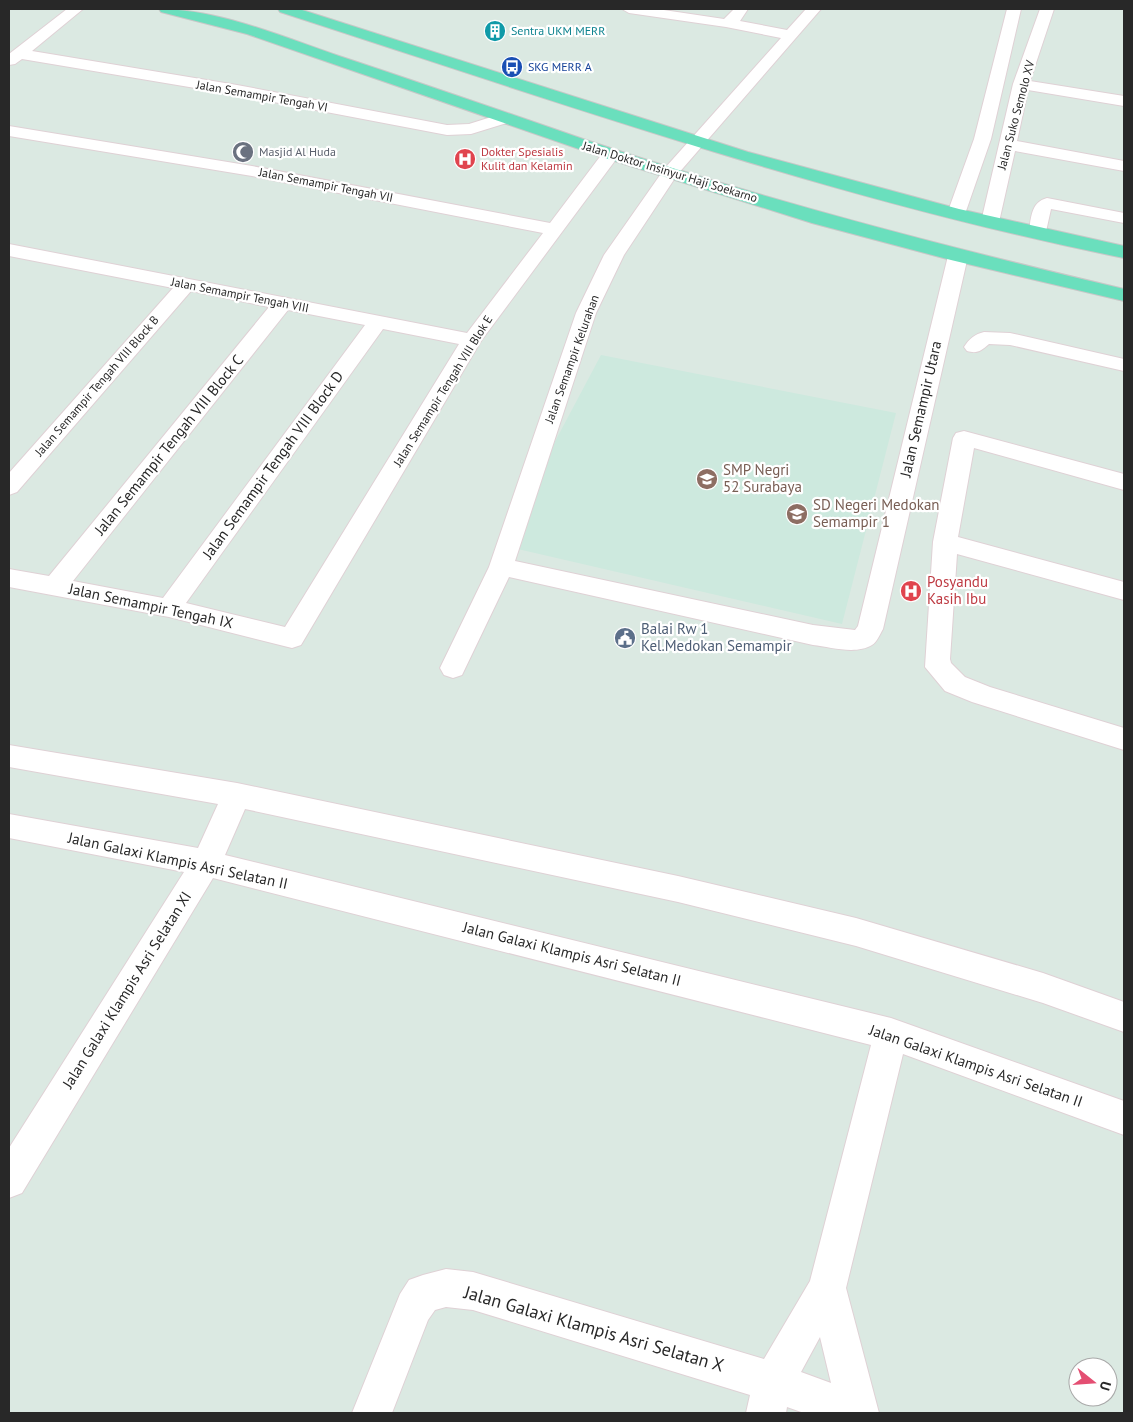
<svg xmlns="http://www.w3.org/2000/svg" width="1133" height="1422" font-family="'PT Sans',sans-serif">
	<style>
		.education { fill: #cde9de }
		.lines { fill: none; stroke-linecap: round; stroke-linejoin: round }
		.minor-casing { stroke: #dfd1d5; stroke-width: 2 }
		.major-casing { stroke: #c7c7c7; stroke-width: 2 }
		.minor { fill: #fff; fill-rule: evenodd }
		.major { fill: #6adfbd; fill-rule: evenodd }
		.labels { text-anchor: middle; stroke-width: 4.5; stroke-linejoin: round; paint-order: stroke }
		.far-culture-label { font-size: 12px; fill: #0d838f; stroke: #fff; text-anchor: start }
		.far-transit-label { font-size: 12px; fill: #164399; stroke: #fff; text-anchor: start }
		.far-street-label { font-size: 12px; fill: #282828; stroke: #fff }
		.far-worship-label { font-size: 12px; fill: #5b616d; stroke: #fff; text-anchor: start }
		.far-health-label { font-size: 12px; fill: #be3a42; stroke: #fff; text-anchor: start }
		.street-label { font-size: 15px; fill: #282828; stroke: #fff }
		.education-label { font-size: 15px; fill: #785e54; stroke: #fff; text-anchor: start }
		.health-label { font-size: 15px; fill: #be3a42; stroke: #fff; text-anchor: start }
		.service-label { font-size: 15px; fill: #4e5e75; stroke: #fff; text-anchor: start }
		.near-street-label { font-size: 18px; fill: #282828; stroke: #fff }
	</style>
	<rect width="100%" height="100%" fill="#dbe9e2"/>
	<!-- education -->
	<path class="education" d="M601,355L896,413L842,624L500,545Z"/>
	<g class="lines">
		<!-- minor casing -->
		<g class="minor-casing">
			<path id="minor" d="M67,9H83L32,51L237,85L447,125L469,124L504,113L510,114L512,118L510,122L471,134L447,135L237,95L22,59L15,64L9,65V54Z
				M622,9H657L724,19L734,9H748L740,21L787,30L806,9H821L677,175L624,255L596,313L515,561L813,625L855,630L858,626L948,256L951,252H965L968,256L883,629C880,634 877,642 872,645C856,655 830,647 813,645L509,577L462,675L453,678L444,675L440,668L489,567L576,313L604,255L665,168L781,38L726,27L629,13Z
				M1007,9H1021L991,139L965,214L962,218H950L947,214L974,139Z
				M1040,9H1054L1030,81L1124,96V106L1028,90L1017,141L1124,161V171L1015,151L999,222L997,226H983L981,222L1013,84Z
				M9,126L252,166L550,223L605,150H617L620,154L481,341L301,645L292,648L169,617L9,587V569L49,576L269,307L191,291L17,492L9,495V473L173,288L9,256V244L467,333L543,233L252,176L9,136ZM288,310L365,325L163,598L73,581ZM383,329L459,344L285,627L186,603Z
				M1047,198L1124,213V223L1051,209L1045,236H1031L1029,232C1031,218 1031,202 1047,198Z
				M984,332L1010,333L1124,359V371L1010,345L989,344C981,351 977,354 967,351L964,347C969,339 975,334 984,332Z
				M964,431L1124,474V490L974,448L958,537L1124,582V600L957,554L950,659L951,663L965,677L990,687L1124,728V750L972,702L945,691L925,667L933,542L953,438L956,433Z
				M9,745L237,783L678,876L856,918L1043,973L1124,1002V1032L1043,1003L856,946L678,902L245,809L225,855L891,1018L1124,1101V1135L903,1054L846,1288L879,1413H804L787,1407L786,1413H746L750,1395L473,1310L446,1307L435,1310L428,1320L392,1413H352L400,1294L409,1280L423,1275L446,1269L473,1272L764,1359L810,1281L871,1045L213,878L22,1193L9,1198V1148L184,872L9,838V814L198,848L218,804L9,767ZM820,1337L831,1383L801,1372Z"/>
		</g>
		<!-- major casing -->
		<g class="major-casing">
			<path id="major" d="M159,9C218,9 283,37 339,56C421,83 502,111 583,139C761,199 942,246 1124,289V301L951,260L812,223L605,158L247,34L161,12Z
				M278,9H299L748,152L959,209L1124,246V258C836,200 559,102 280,12Z"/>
		</g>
		<!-- minor -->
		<use href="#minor" class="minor"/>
		<!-- major -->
		<use href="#major" class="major"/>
	</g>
	<!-- icons -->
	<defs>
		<g id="building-disc" transform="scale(1.125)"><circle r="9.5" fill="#0f9aa8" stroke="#fff"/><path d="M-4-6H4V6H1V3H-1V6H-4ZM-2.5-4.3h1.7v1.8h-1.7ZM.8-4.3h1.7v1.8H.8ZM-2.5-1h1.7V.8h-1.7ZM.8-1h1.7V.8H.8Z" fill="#fff"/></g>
		<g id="bus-disc" transform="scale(1.125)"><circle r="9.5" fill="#1a4fb4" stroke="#fff"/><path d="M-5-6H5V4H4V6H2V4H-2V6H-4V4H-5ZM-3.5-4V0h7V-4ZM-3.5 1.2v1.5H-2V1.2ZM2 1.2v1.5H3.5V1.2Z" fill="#fff"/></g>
		<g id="mosque-disc" transform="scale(1.125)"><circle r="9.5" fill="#6b7280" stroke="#fff"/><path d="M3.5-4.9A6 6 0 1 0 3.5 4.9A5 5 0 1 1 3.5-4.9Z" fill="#fff"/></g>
		<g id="hospital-disc" transform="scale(1.125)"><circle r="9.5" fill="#e0444e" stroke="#fff"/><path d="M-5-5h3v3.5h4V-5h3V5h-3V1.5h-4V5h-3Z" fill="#fff"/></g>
		<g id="school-disc" transform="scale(1.125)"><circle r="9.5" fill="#8d6e63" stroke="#fff"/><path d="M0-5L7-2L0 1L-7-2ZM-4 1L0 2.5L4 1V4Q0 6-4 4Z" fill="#fff"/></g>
		<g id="civic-disc" transform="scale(1.125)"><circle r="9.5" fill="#5c6f8a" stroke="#fff"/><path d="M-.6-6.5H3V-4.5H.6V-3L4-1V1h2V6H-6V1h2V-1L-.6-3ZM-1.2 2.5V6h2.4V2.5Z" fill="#fff"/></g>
	</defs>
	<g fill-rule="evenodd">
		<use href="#building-disc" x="495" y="31"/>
		<use href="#bus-disc" x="512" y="67"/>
		<use href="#mosque-disc" x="243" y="152"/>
		<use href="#hospital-disc" x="465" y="159"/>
		<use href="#school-disc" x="707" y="479"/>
		<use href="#school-disc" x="797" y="514"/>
		<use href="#hospital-disc" x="911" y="591"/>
		<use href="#civic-disc" x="625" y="638"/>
	</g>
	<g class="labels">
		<!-- far-culture labels -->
		<g class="far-culture-label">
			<text x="511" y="35">Sentra UKM MERR</text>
		</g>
		<!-- far-transit labels -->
		<g class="far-transit-label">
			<text x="528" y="71">SKG MERR A</text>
		</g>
		<!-- far-street labels -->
		<g class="far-street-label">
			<text transform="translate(262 96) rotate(10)" y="4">Jalan Semampir Tengah VI</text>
			<text transform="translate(1016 115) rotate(-75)" y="4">Jalan Suko Semolo XV</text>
			<text transform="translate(670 172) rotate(17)" y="4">Jalan Doktor Insinyur Haji Soekarno</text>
			<text transform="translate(326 185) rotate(11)" y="4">Jalan Semampir Tengah VII</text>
			<text transform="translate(240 295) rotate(11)" y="4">Jalan Semampir Tengah VIII</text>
			<text transform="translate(572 359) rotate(-70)" y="4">Jalan Semampir Kelurahan</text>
			<text transform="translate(97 386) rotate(-49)" y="4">Jalan Semampir Tengah VIII Block B</text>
			<text transform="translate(443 391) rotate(-58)" y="4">Jalan Semampir Tengah VIII Blok E</text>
		</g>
		<!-- far-worship labels -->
		<g class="far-worship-label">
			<text x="259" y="156">Masjid Al Huda</text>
		</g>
		<!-- far-health labels -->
		<g class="far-health-label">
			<text x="481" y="156">Dokter Spesialis<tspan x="481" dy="14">Kulit dan Kelamin</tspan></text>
		</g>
		<!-- street labels -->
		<g class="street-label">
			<text transform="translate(921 409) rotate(-77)" y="5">Jalan Semampir Utara</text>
			<text transform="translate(169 445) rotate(-51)" y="5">Jalan Semampir Tengah VIII Block C</text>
			<text transform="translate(273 465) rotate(-54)" y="5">Jalan Semampir Tengah VIII Block D</text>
			<text transform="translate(151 606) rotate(12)" y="5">Jalan Semampir Tengah IX</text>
			<text transform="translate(178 861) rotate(12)" y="5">Jalan Galaxi Klampis Asri Selatan II</text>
			<text transform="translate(572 954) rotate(14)" y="5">Jalan Galaxi Klampis Asri Selatan II</text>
			<text transform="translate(127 990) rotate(-58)" y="5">Jalan Galaxi Klampis Asri Selatan XI</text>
			<text transform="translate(976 1066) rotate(19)" y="5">Jalan Galaxi Klampis Asri Selatan II</text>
		</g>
		<!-- education labels -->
		<g class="education-label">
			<text x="723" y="475">SMP Negri<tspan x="723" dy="17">52 Surabaya</tspan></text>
			<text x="813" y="510">SD Negeri Medokan<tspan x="813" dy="17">Semampir 1</tspan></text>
		</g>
		<!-- health labels -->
		<g class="health-label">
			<text x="927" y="587">Posyandu<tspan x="927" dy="17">Kasih Ibu</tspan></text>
		</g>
		<!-- service labels -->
		<g class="service-label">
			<text x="641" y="634">Balai Rw 1<tspan x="641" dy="17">Kel.Medokan Semampir</tspan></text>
		</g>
		<!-- near-street labels -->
		<g class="near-street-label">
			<text transform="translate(594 1329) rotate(16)" y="6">Jalan Galaxi Klampis Asri Selatan X</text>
		</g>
	</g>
	<!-- border -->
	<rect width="1133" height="1422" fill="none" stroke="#282828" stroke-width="20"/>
	<!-- north arrow -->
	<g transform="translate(1093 1382) rotate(107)"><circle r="24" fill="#ffffff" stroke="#a9a9a9"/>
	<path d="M0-4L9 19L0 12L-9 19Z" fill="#e44e72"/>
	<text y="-8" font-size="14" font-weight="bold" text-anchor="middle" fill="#282828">U</text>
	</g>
</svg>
